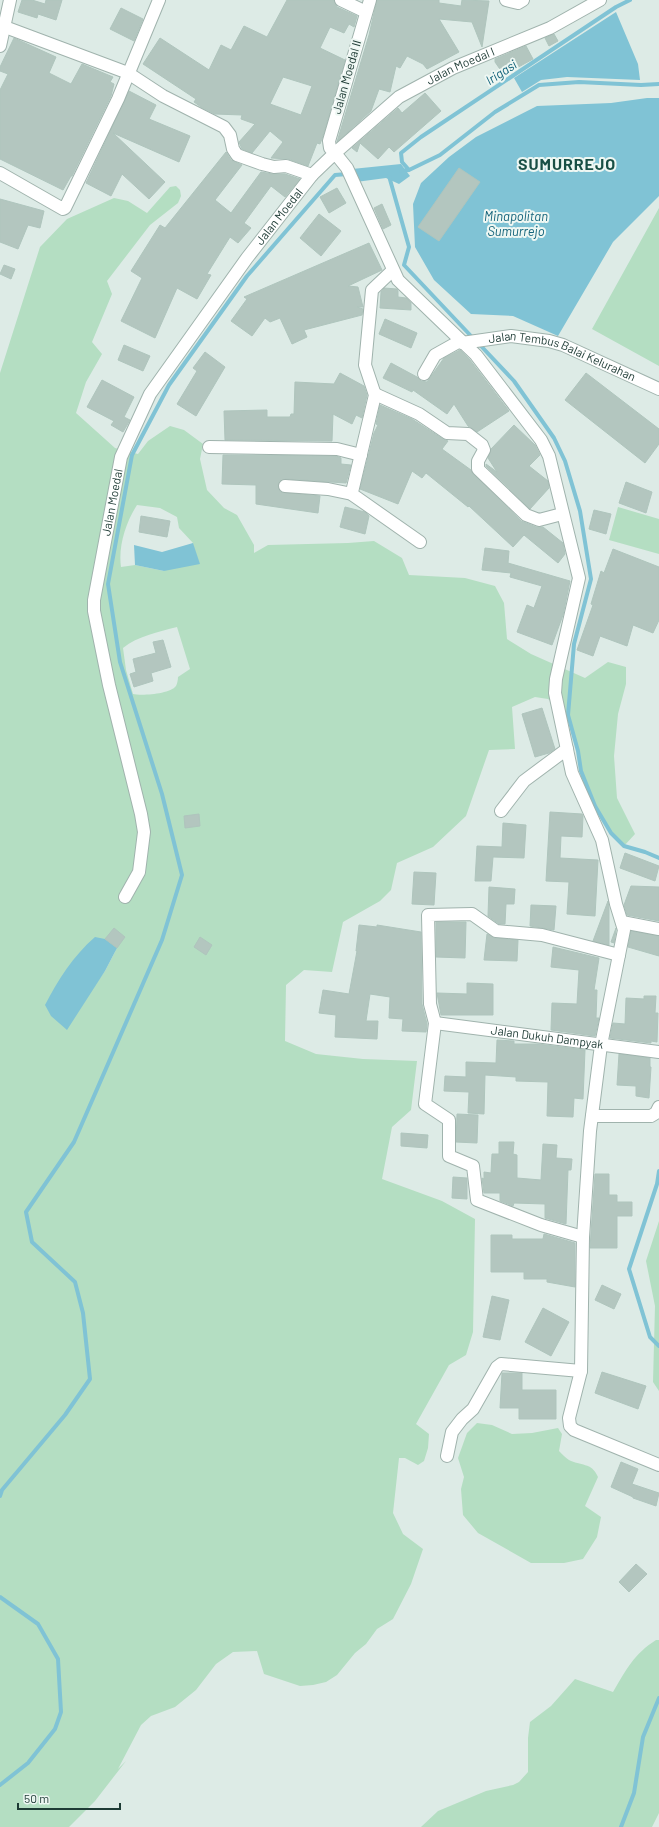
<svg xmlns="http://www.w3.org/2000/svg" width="659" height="1827" font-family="Barlow,sans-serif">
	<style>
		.green { fill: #b4dec2; fill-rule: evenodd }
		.water { fill: #80c3d5 }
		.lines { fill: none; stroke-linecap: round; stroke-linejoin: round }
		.stream { stroke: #80c3d5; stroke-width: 4 }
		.building { fill: #b3c6bf; stroke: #afc5bd; fill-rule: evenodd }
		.street-casing { stroke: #a0b3ad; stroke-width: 14 }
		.street { stroke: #fff; stroke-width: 12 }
		.labels { text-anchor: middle; stroke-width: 4; stroke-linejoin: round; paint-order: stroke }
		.street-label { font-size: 12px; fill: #1e3b35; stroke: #eef7f3 }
		.water-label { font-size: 13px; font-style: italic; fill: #14647b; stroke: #eef7f3 }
		.district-label { font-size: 16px; font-weight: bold; letter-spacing: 1px; fill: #184f45; stroke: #eef7f3 }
	</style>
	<rect width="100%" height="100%" fill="#ddebe6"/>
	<!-- green -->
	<path class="green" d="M176,186L180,190L181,196L178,203L150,225L107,281L112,294L92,342L102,354L86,382L76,413L115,448L138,454L148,441L170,426L184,430L203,444L200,459L207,490L224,508L237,515L254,545V553L268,545L348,543L374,541L402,558L409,575L465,578L495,586L504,603L507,639L531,654L585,678L608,662L626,667V684L618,714L614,756L617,798L635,834L624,846L611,833L595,806L579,804L581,771L578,750L568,715L548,699L535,697L512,707L515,749L489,750L466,816L433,847L397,863L391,890L380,901L343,922L332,972L304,970L286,985L285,1041L316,1054L363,1059L417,1061L411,1110L392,1127L382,1179L442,1201L475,1219L473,1332L466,1355L449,1365L416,1424L429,1434L428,1448L424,1461L418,1465L405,1458H399L393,1513L403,1534L423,1549L411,1584L393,1619L377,1629L366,1644L355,1653L337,1675L326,1682L313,1685L300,1686L264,1674L257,1651L233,1652L216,1664L196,1690L175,1707L151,1716L141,1725L118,1769L126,1761L95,1801L69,1827H0V373L40,247L67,219L114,198L128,201L147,213L170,187ZM137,505L160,508L177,517L179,528L193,543L164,571L135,565L121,567C118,546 126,522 137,505ZM177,627L190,669L178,677C178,680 177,684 176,686C170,694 142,696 133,694L126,670L123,648C138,636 158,632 177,627ZM117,948L105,971L78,1009Z
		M659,208V366L592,329Z
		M618,507L659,519V554L609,540Z
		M659,1221V1391L653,1382L655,1306L646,1261Z
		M477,1423L492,1425L512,1434L532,1433L558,1428L562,1434L559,1451C562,1454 566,1458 569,1460C580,1466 592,1462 598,1477L585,1506L601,1517L597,1537L583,1559L564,1563H531L478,1533L463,1515L461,1489L464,1477L458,1458L467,1433Z
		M656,1640H659V1813L652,1827H421L438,1811L486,1791L513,1785L519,1782L528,1772V1738L530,1722L551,1706L575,1679L613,1692C626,1670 634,1654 656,1640Z"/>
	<!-- water -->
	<path class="water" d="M616,12L638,64L640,80L567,77L541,80L522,92L514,78Z
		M647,98H659V196L613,242L558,336L513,316L471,314L434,280L415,247L413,204L421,183L449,157L476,137L537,106L611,103Z
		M401,164L410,176L399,184L386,178L356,182L352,169Z
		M193,543L200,564L164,571L135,565L134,545L162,552Z
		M95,937L105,939L117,948L105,971L67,1030L51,1016L45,1005C58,980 73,956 95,937Z"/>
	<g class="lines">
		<!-- stream -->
		<path class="stream" d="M409,170L402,162L401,153L421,137L616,7L630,0
			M401,171L409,170L440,155L495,112L539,85L579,82L641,85L659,84
			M389,176L409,247L404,265L471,336
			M481,346L514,381L554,438L565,461L580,511L591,579L574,644L568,715L578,751L581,771L595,806L611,833L624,846L645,852L659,858
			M659,1171L657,1184L629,1269L650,1337L659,1346
			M0,1496L2,1490L65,1415L90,1379L83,1313L75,1282L32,1242L26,1212L74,1142L162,940L182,875L162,794L120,662L108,584L132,455L169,385L247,276L335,175L347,174
			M0,1597L38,1624L58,1659L61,1712L55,1729L28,1763L0,1785
			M621,1827L634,1793L643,1737L659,1698"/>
	</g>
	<!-- building -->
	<path class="building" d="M22,0H32L45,4L46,0H62L56,20L38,14L37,18L18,12Z
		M287,0H334L337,7L357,16L354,27L349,24L344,33L330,27L320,48L345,60L323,136L320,144L317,143L308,166L288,159L271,158L283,142L270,131L252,153L242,149L239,142L255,124L241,119L242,115L215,114L201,107L194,102L196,99L143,64L160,38L209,70L221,45L231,50L244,26L267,37ZM283,77L312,86L301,115L270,104Z
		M377,0H439V3L461,6L462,0L489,1L482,47L472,22L439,19L459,52L427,69L423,64L407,56L400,68L396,66L390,92L379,89L371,111L337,142L369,35Z
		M121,8L143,19L134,41L110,29Z
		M554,34L558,41L549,46L545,38Z
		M14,38L56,57L49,73L71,84L82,64L113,77L110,82L114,84L111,96L72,176H71L63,190L0,159V90L8,74L0,71V67Z
		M526,46L533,59L504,75L495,62V59Z
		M129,91L156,105L149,119L190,136L179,162L113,133L165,182L149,199L122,174L111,196L86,183Z
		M425,93L441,111L394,152L389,147L378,159L360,143L357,152L352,148L398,108L402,113Z
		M226,152L231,160L242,165L215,200L231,213L261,172L272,174H285L300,179L285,197L271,186L244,223L251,228L238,243L230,237L207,274L211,275L197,299L177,288L155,338L121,321L142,278L131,271L160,225L165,228Z
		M459,168L480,182L439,241L418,227Z
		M337,188L346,203L329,213L320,197Z
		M0,199L44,211L40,228L28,225L18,249L0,242Z
		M382,204L391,225L383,229L374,208Z
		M319,214L341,231L321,256L300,238Z
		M369,243L382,270L348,286L358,287L363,307H357L363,309L362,315L304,330L307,337L292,344L280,318L270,322L265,318L252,336L231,321L247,299L244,297Z
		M4,265L15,269L11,279L0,274Z
		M384,288L397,289L398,291V297L406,298L411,303V310L380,308L381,292Z
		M385,319L417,333L411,348L379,334Z
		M124,345L150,356L143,371L118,360Z
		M460,350L470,360L509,411L477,432L468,426L454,404L447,414L413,390L412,392L383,378L391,363L417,377L421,381L427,382L444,358Z
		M205,352L225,367L196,416L177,404L197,371L193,368Z
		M340,373L364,386L367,395L362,418L356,415L352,424L333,414L332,441L225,440L224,411L267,410V417H290L291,414H294L295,382L334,384Z
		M586,373L659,429V444L645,463L565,400Z
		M102,380L134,397L124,417L130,420L123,432L111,425L114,421L87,407Z
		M380,405L412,419L443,439L448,441L442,449L471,470L521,521L536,527H543L563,543L565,554L558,563L524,535L513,547L469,506L468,507L426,473L422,478L412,471L398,504L360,489L374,433L378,425L376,424Z
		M514,425L535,445L540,455L529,466L548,481L549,488L530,509L486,466V464L497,472L488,458L491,449Z
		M223,455L336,456L341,458V464L351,465L346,483L286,479L279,482L278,486L281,492L320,496L318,513L256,504V485L222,484Z
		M626,482L652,492L646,513L619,503Z
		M345,507L365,512L369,516L365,534L340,527Z
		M594,510L611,514L606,534L589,529Z
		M141,516L170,521L167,537L139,532Z
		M485,548L509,551L508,563L570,581L563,615L552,645L517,632L527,605L534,608L542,586L510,577L511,573L482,570Z
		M613,549L659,567V620L653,633L633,625L627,646L600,636L593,656L577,650L593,605L591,604L601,571L604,573Z
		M163,640L171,667L151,673L153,681L134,687L130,674L136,672L133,659L156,653L153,642Z
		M542,708L555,749L549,753L535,757L522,714Z
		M550,812L582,814L583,816L582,837L561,836L560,858L598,860L595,916L567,914L569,882L546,881Z
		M199,814L200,826L185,828L184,816Z
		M503,823L526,825L524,858L493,857L491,881H475L477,846L502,847Z
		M625,853L659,866L655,881L620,868Z
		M414,872L436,873L434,905L412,904Z
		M631,886L659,887V921L627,915L624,905Z
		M489,887L515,889L514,904H506L505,924H499L488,916Z
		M608,901L609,908V945L593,941Z
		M531,905L556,906L554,930L530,926Z
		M436,922H466L465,958L436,957Z
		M359,925L377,927V925L421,932L422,1004L427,1024L426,1032L402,1031L403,1019L389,1018L390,997L370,994L366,1021H378L377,1039L335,1037L336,1015L319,1013L323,990L349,994L357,951H356Z
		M114,928L125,937L117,948L105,939Z
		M616,928V930L614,943L611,942Z
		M631,931L659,936V956L628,947Z
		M487,934L495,938L518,940L517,961L484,960Z
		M200,937L212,945L206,955L194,947Z
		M553,947L599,958L594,990H597L596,1018H599L595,1036L551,1030L552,1003L577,1004L579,970L551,967Z
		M467,983L493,984V1015H441L437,993L467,994Z
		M644,996H656L655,1013H658L657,1042L651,1041V1043L610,1038L613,1023L625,1024L626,998L644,999Z
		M497,1040L514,1041V1044H538L585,1050L583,1099L574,1098L573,1117L547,1116L548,1082L516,1081V1077L485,1075L484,1114L468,1113L469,1092L444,1091L445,1076L466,1077V1062L496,1063Z
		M619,1054L650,1058V1067H651L649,1098L636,1096V1086L617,1085Z
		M457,1114L478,1115L477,1143L456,1142Z
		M401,1133L428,1135L427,1148L401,1146Z
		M499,1142H514L513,1154L517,1155V1178L541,1180L543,1144L557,1145L556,1158L572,1159L571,1170H568L566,1224L545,1218V1204L514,1203L513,1206L500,1201V1193H484L482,1178L484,1179V1172L491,1173L492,1154H499Z
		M595,1174H609V1195H617V1202H632V1216H617V1248H590Z
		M453,1177L467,1178V1199L452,1198Z
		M544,1234L575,1243V1287L547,1282V1279H524V1272H491V1235H512V1239H543Z
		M602,1285L621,1294L614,1309L595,1300Z
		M492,1296L509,1300L500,1340L483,1337Z
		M543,1308L569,1322L551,1356L525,1342Z
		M602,1372L646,1386L638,1409L595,1393Z
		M502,1373H522V1390H556V1419H519V1408H500Z
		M621,1462L638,1469L632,1484L659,1493L656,1506L633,1498V1497L611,1487Z
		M636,1564L647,1574L629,1592L619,1582Z"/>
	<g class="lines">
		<!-- street casing -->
		<g class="street-casing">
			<g id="street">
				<path d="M341,0L366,12"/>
				<path id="s1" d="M370,0L329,141L330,148L335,153L399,97L453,68L550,28L600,0"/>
				<path d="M506,0L518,3L523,0"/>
				<path d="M5,27L128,73L163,96L224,127L230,135L233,149L237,155L262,164L274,167L286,166L312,175"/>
				<path d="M0,46L10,0"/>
				<path d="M0,173L63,209L65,208L118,99L159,0"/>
				<path d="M392,271L372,290L365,365L375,395L352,492L353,495L420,542"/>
				<path id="s2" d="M462,343L511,336L549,341L563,345L659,389"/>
				<path d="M424,374L435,355L460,341"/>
				<path d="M375,394L419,414L447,433L468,434L482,445L484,450L478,461V469L526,515L539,520L562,514"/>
				<path d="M209,447L337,449L361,455"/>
				<path d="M285,486L328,489L352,494"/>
				<path d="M501,811L524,781L567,749"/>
				<path id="s3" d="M125,897L139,872L144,832L141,814L109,685L94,611V600L121,457L150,394L247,258L312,175L335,153L347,168L398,280L476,355L541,440L549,456L579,578L556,679L555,693L572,773L602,840L616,904L624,930L601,1045L590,1131L583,1237L581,1371L569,1418L570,1426L574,1430L659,1465"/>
				<path d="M622,922L659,929"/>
				<path id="s4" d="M435,1023L659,1052"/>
				<path d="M592,1116H651L656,1113L659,1107"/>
				<path d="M583,1237L541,1225L477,1200L473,1166L449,1156V1120L425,1104L435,1023L430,1004L428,915L472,914L496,931L542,935L619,955"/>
				<path d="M447,1456L452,1432L462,1419L473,1409L497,1367L501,1364L581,1371"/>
			</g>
		</g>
		<!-- street -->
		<use href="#street" class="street"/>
	</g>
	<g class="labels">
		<!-- street labels -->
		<g class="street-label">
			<text dy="4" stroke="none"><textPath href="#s1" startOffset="315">Jalan Moedal I</textPath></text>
			<text transform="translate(347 77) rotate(-74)" y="4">Jalan Moedal II</text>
			<text dy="4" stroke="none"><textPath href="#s3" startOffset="741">Jalan Moedal</textPath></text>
			<text dy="4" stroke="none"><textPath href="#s2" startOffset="104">Jalan Tembus Balai Kelurahan</textPath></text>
			<text dy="4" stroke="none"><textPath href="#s3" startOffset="406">Jalan Moedal</textPath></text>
			<text dy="4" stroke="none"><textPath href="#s4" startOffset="113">Jalan Dukuh Dampyak</textPath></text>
		</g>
		<!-- water labels -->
		<g class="water-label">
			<text transform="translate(501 72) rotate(-33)" y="5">Irigasi</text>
			<text x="516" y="221">Minapolitan<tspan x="516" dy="15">Sumurrejo</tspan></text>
		</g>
		<!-- district labels -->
		<g class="district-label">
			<text x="567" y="170">SUMURREJO</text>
		</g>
	</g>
	<!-- scale -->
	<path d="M18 1803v6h102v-6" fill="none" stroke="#1e3b35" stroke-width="2"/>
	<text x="24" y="1803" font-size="12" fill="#1e3b35" stroke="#eef7f3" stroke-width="3" paint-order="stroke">50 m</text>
</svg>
